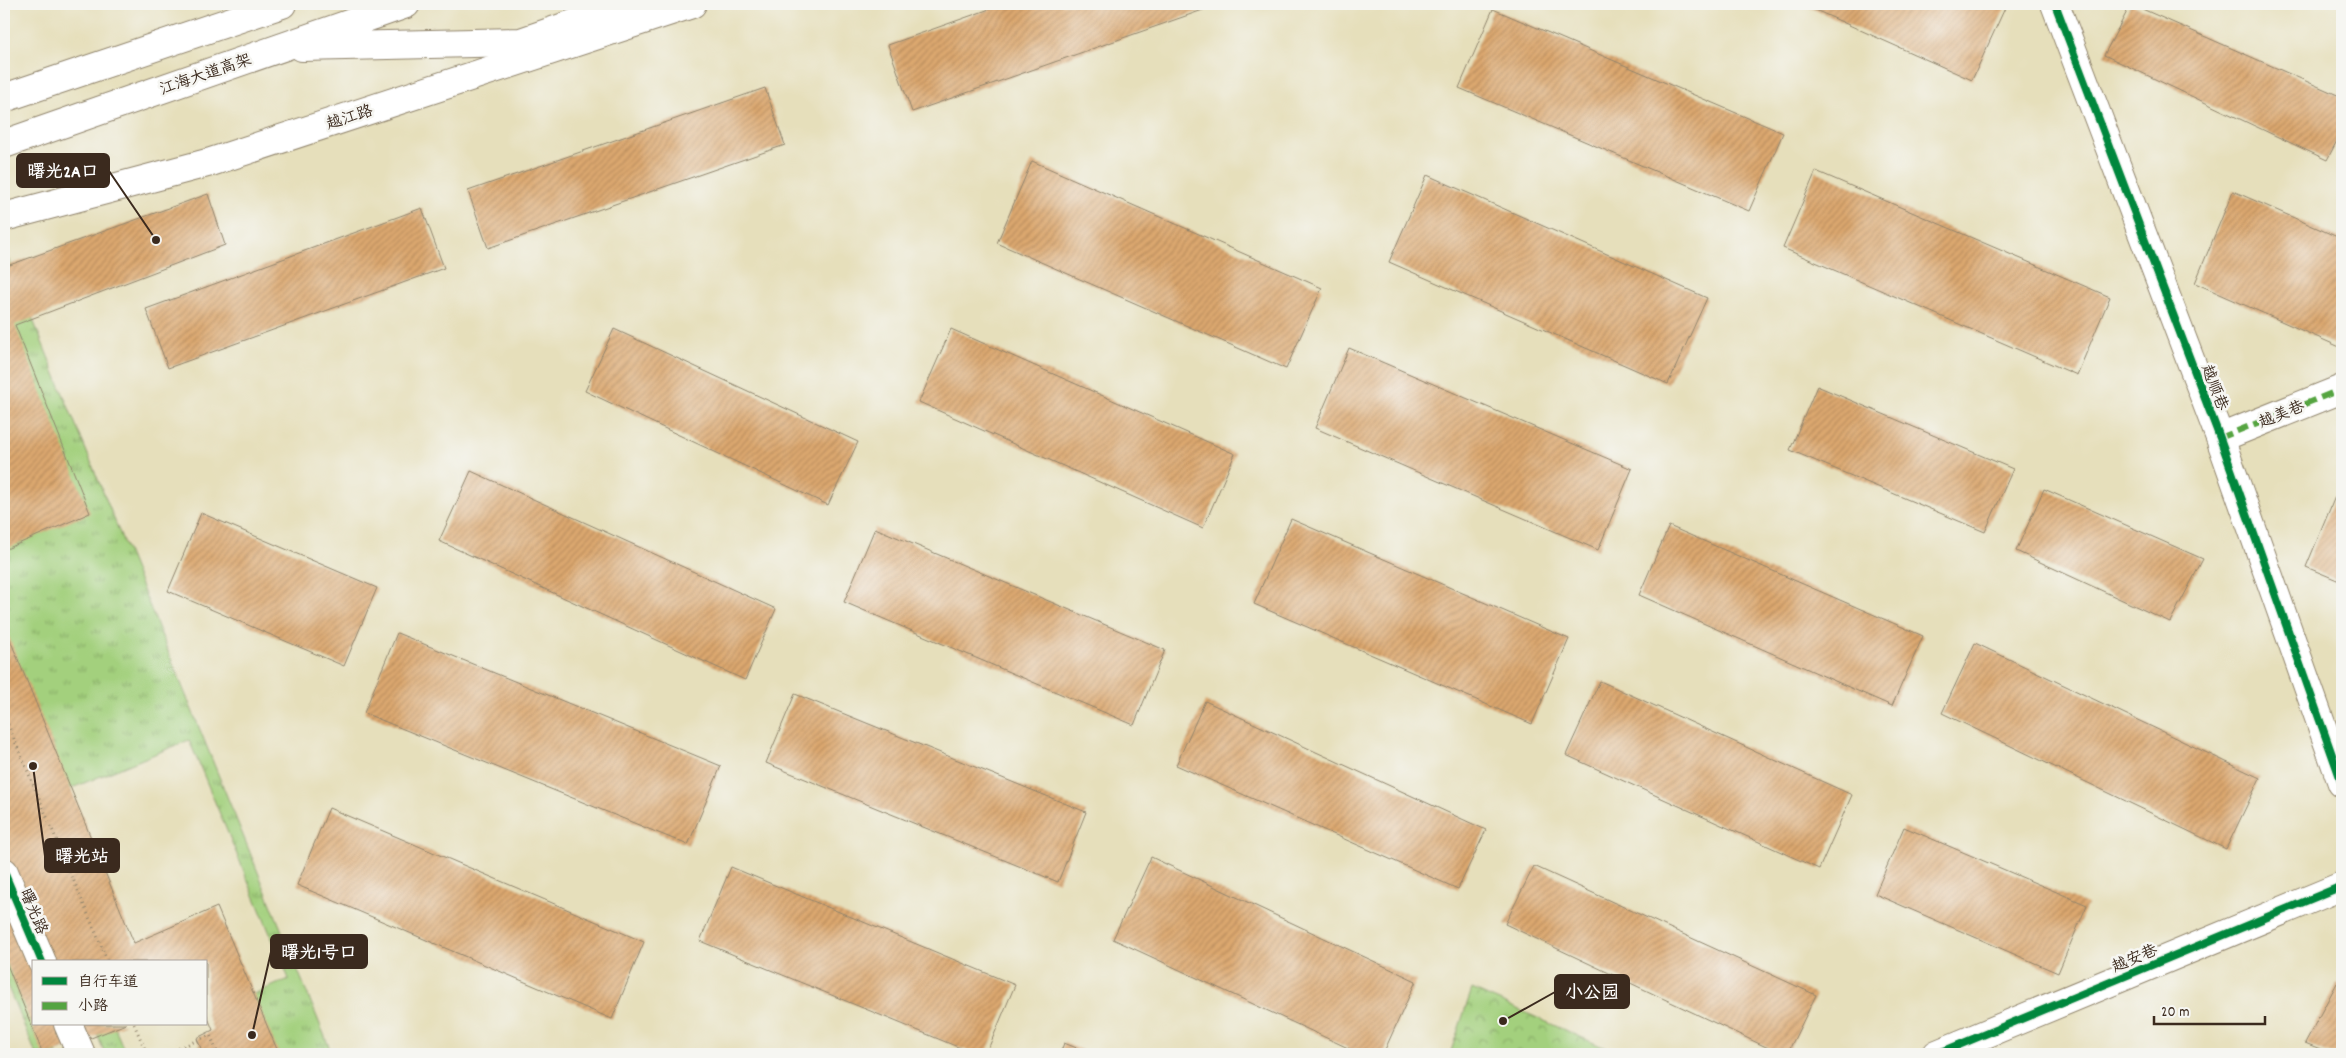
<svg xmlns="http://www.w3.org/2000/svg" width="2346" height="1058" font-family="Dekko,'LXGW WenKai TC',sans-serif">
	<style>
		.grass { fill: url(#grass-tufts); stroke: #6f7d4e }
		.park { fill: url(#park-crowns); stroke: #6f7d4e }
		.building { fill: url(#building-hatch) }
		.lines { fill: none; stroke-linecap: round; stroke-linejoin: round }
		.minor-casing { stroke: #90846c; stroke-width: 30 }
		.tertiary-casing { stroke: #90846c; stroke-width: 30 }
		.secondary-casing { stroke: #90846c; stroke-width: 30 }
		.trunk-casing { stroke: #90846c; stroke-width: 30 }
		.path { stroke: #90846c; stroke-width: 3; stroke-dasharray: 1 4; stroke-linecap: butt }
		.minor { stroke: #fff; stroke-width: 28 }
		.tertiary { stroke: #fff; stroke-width: 28 }
		.secondary { stroke: #fff; stroke-width: 28 }
		.trunk { stroke: #fff; stroke-width: 28 }
		.quiet { stroke: #54a441; stroke-width: 6; stroke-dasharray: 12 6; stroke-linecap: butt }
		.cycleway-casing { stroke: #f6f6f2; stroke-width: 11 }
		.cycleway { stroke: #00873e; stroke-width: 8 }
		.labels { text-anchor: middle; stroke-width: 5; stroke-linejoin: round; paint-order: stroke }
		.street-label { font-size: 16px; fill: #3b2a1e; stroke: #f6f6f2 }
		.leader { fill: none; stroke: #3b2a1e; stroke-width: 2 }
		.callout-dot { fill: #3b2a1e; stroke: #f6f6f2; stroke-width: 2 }
		.callout { fill: #3b2a1e; stroke: #3b2a1e; stroke-width: 2 }
		.callout-label { font-size: 18px; text-anchor: middle; font-weight: bold; fill: #fff }
	</style>
	<defs>
		<pattern id="grass-tufts" width="24" height="20" patternUnits="userSpaceOnUse" patternTransform="scale(1.25)"><rect width="24" height="20" fill="#a3d07d"/><path d="M3 7l-1-3M5 7V3M7 7l1-3M15 17l-1-3M17 17v-4M19 17l1-3" fill="none" stroke="#86a966"/></pattern>
		<pattern id="park-crowns" width="20" height="18" patternUnits="userSpaceOnUse" patternTransform="scale(1.25)"><rect width="20" height="18" fill="#a3d07d"/><path d="M2 6a3 3 0 1 1 6 0M12 15a3 3 0 1 1 6 0" fill="none" stroke="#86a966"/></pattern>
		<pattern id="building-hatch" width="6" height="6" patternUnits="userSpaceOnUse" patternTransform="scale(1.25)"><rect width="6" height="6" fill="#dca86f"/><path d="M-1 1l2-2M0 6l6-6M5 7l2-2" fill="none" stroke="#b4895b"/></pattern>
	</defs>
	<rect width="100%" height="100%" fill="#f6f6f2"/>
	<filter id="ink" filterUnits="userSpaceOnUse"><feTurbulence type="fractalNoise" baseFrequency=".02" numOctaves="2"/><feDisplacementMap in="SourceGraphic" scale="10" xChannelSelector="R" yChannelSelector="G"/><feConvolveMatrix kernelMatrix="1 2 1 2 8 2 1 2 1" color-interpolation-filters="sRGB"/></filter>
	<filter id="wash" filterUnits="userSpaceOnUse"><feTurbulence type="fractalNoise" baseFrequency=".0096" numOctaves="4" result="noise"/><feDisplacementMap in="SourceGraphic" scale="20" xChannelSelector="R" yChannelSelector="G"/><feGaussianBlur stdDeviation="1.12" result="paint"/><feColorMatrix in="noise" values="0 0 0 0 0 0 0 0 0 0 0 0 0 0 0 0 0 1.4 0 .05"/><feComposite in="paint" operator="in"/></filter>
	<g filter="url(#wash)">
		<rect width="100%" height="100%" fill="#e6dfbb"/>
		<!-- grass -->
		<path class="grass" d="M7,256L332,1054H182L223,1036L213,1011L289,979L189,740L45,799L4,701V257Z
			M4,929L34,1000V1024H44L57,1054H36L4,978Z
			M93,1024H113L126,1054H105Z"/>
		<!-- park -->
		<path class="park" d="M1472,989L1619,1054H1450Z"/>
		<g id="blocks">
			<!-- building -->
			<path class="building" d="M1004,4H1216L1217,5L912,112L888,45Z
				M1802,4H1996L2005,8L1972,80Z
				M2131,4L2342,97V131L2327,160L2104,55Z
				M1493,9L1783,133L1749,211L1459,88Z
				M765,88L785,145L488,248L468,191Z
				M1032,161L1322,288L1286,369L997,243Z
				M1816,171L2110,297L2077,375L1783,248Z
				M1427,175L1707,298L1668,384L1389,262Z
				M2233,191L2342,239V348L2195,283Z
				M208,194L225,245L15,325L90,513L4,550V267Z
				M422,208L444,268L168,368L146,309Z
				M614,329L858,442L828,505L585,391Z
				M951,329L1235,454L1203,528L919,402Z
				M1349,348L1632,469L1598,550L1315,428Z
				M1817,386L2013,469L1985,532L1790,450Z
				M471,471L776,609L745,680L439,541Z
				M2339,487L2342,489V582L2306,567Z
				M2044,489L2203,559L2170,622L2016,551Z
				M201,513L377,588L344,666L168,591Z
				M1291,519L1569,639L1532,724L1254,604Z
				M1669,526L1923,636L1892,706L1639,595Z
				M875,528L1165,650L1134,725L844,602Z
				M4,625L134,943L217,907L279,1054H203L197,1038L213,1030L206,1013V962H34V1024H126L51,1054H43L4,957Z
				M397,633L721,766L688,845L364,713Z
				M1975,643L2260,778L2226,849L1942,713Z
				M1600,681L1852,795L1819,869L1566,755Z
				M795,694L1086,812L1058,882L766,763Z
				M1205,701L1486,830L1458,889L1176,765Z
				M329,808L644,942L612,1019L297,885Z
				M1904,827L2087,905L2058,973L1875,894Z
				M1151,857L1416,981L1383,1054H1361L1113,939Z
				M1534,866L1816,995L1787,1054H1781L1505,924Z
				M731,867L1015,985L986,1054H975L700,941Z
				M2337,983L2342,986V1054H2333L2305,1043Z
				M1064,1043L1092,1054H1060Z"/>
		</g>
	</g>
	<g filter="url(#ink)">
		<use href="#blocks" fill-opacity="0" stroke="#90846c" stroke-width="1"/>
		<g class="lines">
			<!-- minor casing -->
			<g class="minor-casing">
				<path id="minor" d="M2055,4L2220,438L2342,783
					M2220,438L2342,389
					M1937,1054L2342,886"/>
			</g>
			<!-- tertiary casing -->
			<g class="tertiary-casing">
				<path id="tertiary" d="M4,872L42,962
					M68,1024L81,1054"/>
			</g>
			<!-- secondary casing -->
			<g class="secondary-casing">
				<path id="secondary" d="M4,217L211,162L692,4"/>
			</g>
			<!-- trunk casing -->
			<g class="trunk-casing">
				<path id="trunk" d="M302,47L521,42L631,4
					M4,98L282,4
					M4,144L406,4"/>
			</g>
			<!-- path -->
			<path class="path" d="M4,715L108,962
				M134,1024L147,1054
				M165,1054L210,1035L217,1052"/>
			<!-- minor -->
			<use href="#minor" class="minor"/>
			<!-- tertiary -->
			<use href="#tertiary" class="tertiary"/>
			<!-- secondary -->
			<use href="#secondary" class="secondary"/>
			<!-- trunk -->
			<use href="#trunk" class="trunk"/>
			<!-- quiet -->
			<path class="quiet" d="M2220,438L2342,389"/>
			<!-- cycleway casing -->
			<g class="cycleway-casing">
				<path id="cycleway" d="M2055,4L2220,438L2342,783
					M4,872L42,962
					M1937,1054L2342,886"/>
			</g>
			<!-- cycleway -->
			<use href="#cycleway" class="cycleway"/>
		</g>
	</g>
	<g class="labels">
		<!-- street labels -->
		<g class="street-label">
			<text transform="translate(205 73) rotate(-19)" y="6">江海大道高架</text>
			<text transform="translate(349 116) rotate(-18)" y="6">越江路</text>
			<text transform="translate(2216 387) rotate(69)" y="6">越顺巷</text>
			<text transform="translate(2281 413) rotate(-22)" y="6">越美巷</text>
			<text transform="translate(35 911) rotate(67)" y="6">曙光路</text>
			<text transform="translate(2134 957) rotate(-23)" y="6">越安巷</text>
		</g>
	</g>
	<!-- callouts -->
	<path class="leader" d="M156 240L109 171M33 766L45 856M252 1035L271 952M1503 1021L1555 992"/>
	<g class="callout-dot">
		<circle cx="156" cy="240" r="5"/>
		<circle cx="33" cy="766" r="5"/>
		<circle cx="252" cy="1035" r="5"/>
		<circle cx="1503" cy="1021" r="5"/>
	</g>
	<g class="callout">
		<rect x="17" y="154" width="92" height="33" rx="5"/>
		<rect x="45" y="839" width="74" height="33" rx="5"/>
		<rect x="271" y="935" width="96" height="33" rx="5"/>
		<rect x="1555" y="975" width="74" height="33" rx="5"/>
	</g>
	<g class="callout-label">
		<text x="63" y="177">曙光2A口</text>
		<text x="82" y="862">曙光站</text>
		<text x="319" y="958">曙光1号口</text>
		<text x="1592" y="998">小公园</text>
	</g>
	<!-- margin -->
	<rect width="2346" height="1058" fill="none" stroke="#f6f6f2" stroke-width="20"/>
	<!-- legend -->
	<rect x="32" y="960" width="175" height="65" fill="#f6f6f2" stroke="#aba49d"/>
	<rect x="42" y="977" width="25" height="8" fill="#00873e" stroke="#aba49d"/>
	<text x="78" y="986" font-size="15" fill="#3b2a1e">自行车道</text>
	<rect x="42" y="1002" width="25" height="8" fill="#54a441" stroke="#aba49d"/>
	<text x="78" y="1010" font-size="15" fill="#3b2a1e">小路</text>
	<!-- scale -->
	<path d="M2154 1016v8h111v-8" fill="none" stroke="#3b2a1e" stroke-width="2.5"/>
	<text x="2161" y="1016" font-size="15" fill="#3b2a1e" stroke="#f6f6f2" stroke-width="4" paint-order="stroke">20 m</text>
</svg>
